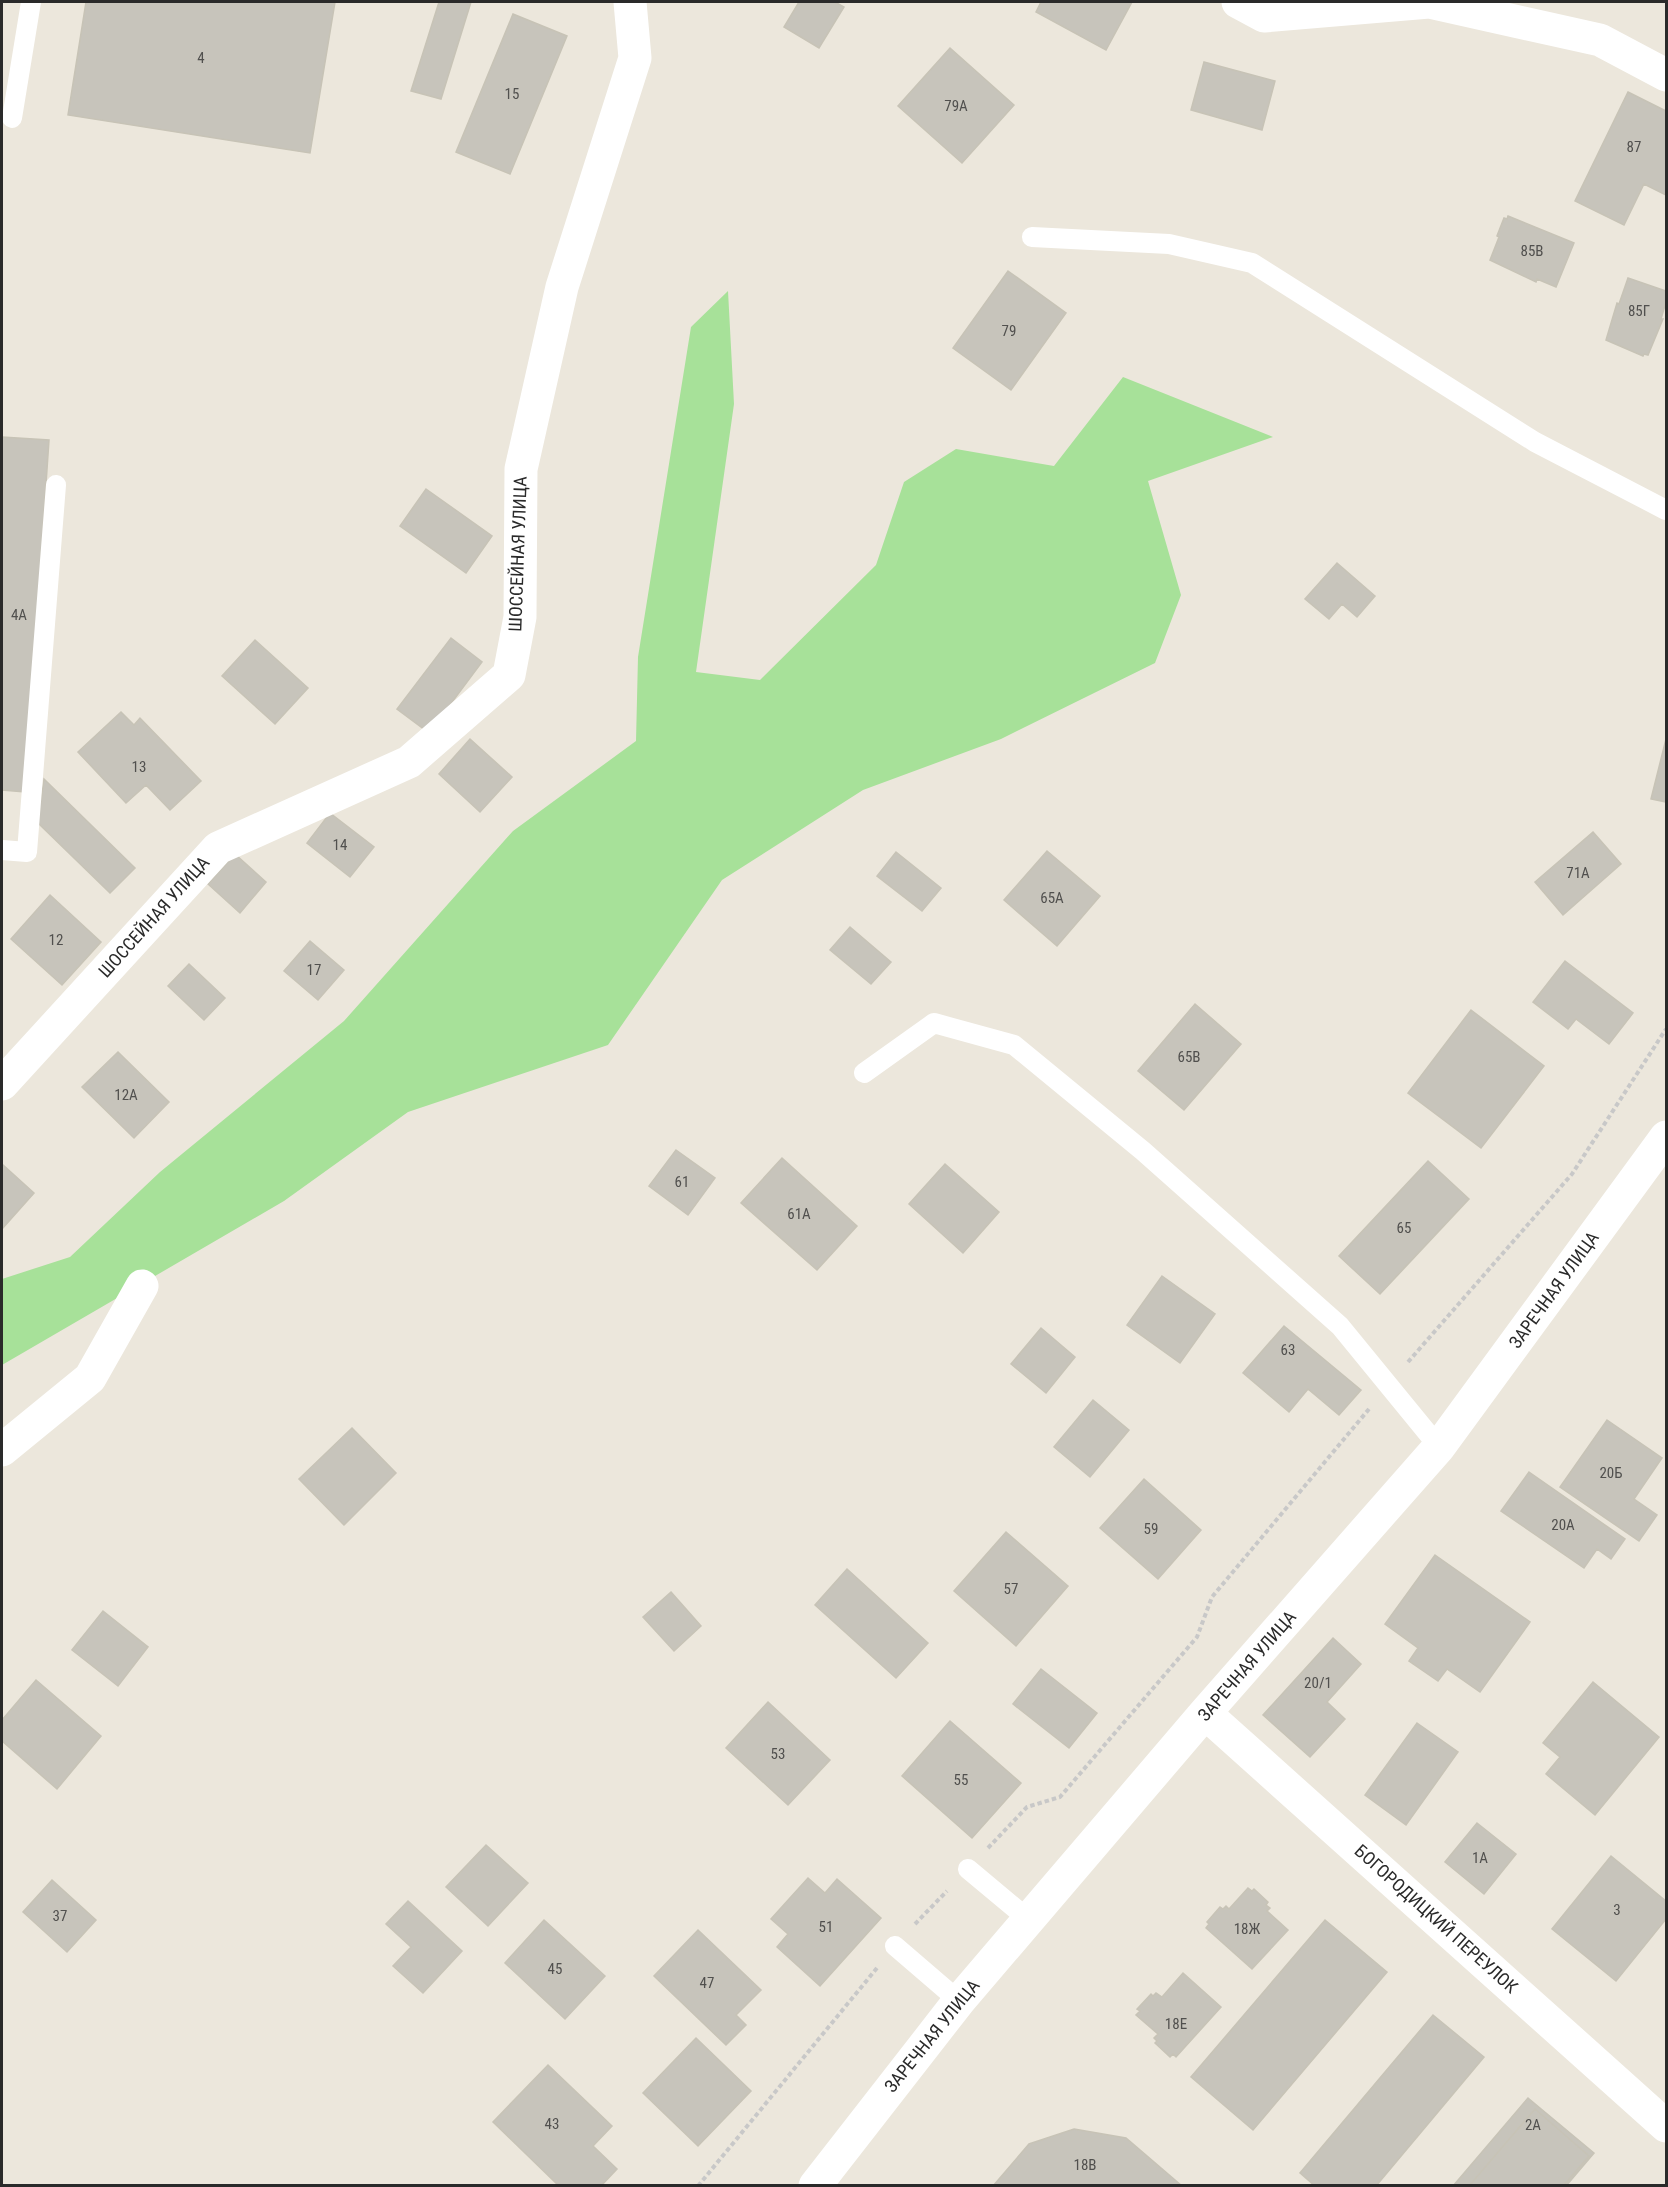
<svg xmlns="http://www.w3.org/2000/svg" width="1668" height="2187" font-family="'Roboto Condensed',sans-serif">
	<style>
		.green { fill: #a7e199 }
		.building { fill: #c7c4bb; stroke: #c7c3b6; stroke-width: 1.5 }
		.lines { fill: none; stroke-linecap: round; stroke-linejoin: round }
		.path { stroke: #c8c8c8; stroke-width: 4; stroke-dasharray: 4.5 3; stroke-linecap: butt }
		.service { stroke: #fff; stroke-width: 20 }
		.minor { stroke: #fff; stroke-width: 33 }
		.labels { text-anchor: middle; stroke-width: 4.5; stroke-linejoin: round; paint-order: stroke }
		.number-label { font-size: 15px; fill: #51504e }
		.street-label { font-size: 18px; fill: #2a2a2a; stroke: #fff }
	</style>
	<rect width="100%" height="100%" fill="#ece7dc"/>
	<!-- green -->
	<path class="green" d="M728,291L734,404L696,672L760,680L876,565L904,482L956,449L1054,466L1123,377L1273,437L1148,481L1181,595L1155,663L1001,739L863,790L722,880L608,1045L408,1112L284,1201L2,1365V1279L70,1257L160,1172L344,1021L513,831L636,741L638,657L691,327Z"/>
	<!-- building -->
	<path class="building" d="M86,2H335L310,153L68,115Z
		M439,2H471L441,99L411,91Z
		M799,2H835L844,7L819,48L784,27Z
		M1041,2H1132L1106,50L1036,12Z
		M513,14L567,36L510,174L456,152Z
		M950,48L1014,105L962,163L898,106Z
		M1204,62L1275,81L1262,130L1191,110Z
		M1628,92L1666,111V195L1644,184L1624,225L1575,201Z
		M1508,216L1574,243L1556,287L1537,279L1536,282L1490,260L1499,237L1497,236L1504,218L1507,219Z
		M1008,271L1066,313L1011,390L953,348Z
		M1628,278L1666,291V302L1661,319H1663L1648,355L1644,354L1643,356L1606,340L1617,303L1619,304Z
		M2,437L49,440L25,792L2,790Z
		M426,489L492,536L466,573L400,526Z
		M1337,563L1375,596L1357,617L1342,604L1329,619L1305,599Z
		M451,638L482,662L429,733L397,709Z
		M255,640L308,688L275,724L222,676Z
		M121,712L134,725L140,718L201,781L170,810L146,785L126,803L78,752Z
		M470,739L512,777L480,812L439,774Z
		M1666,739V802L1651,799Z
		M44,779L135,868L110,893L38,823Z
		M330,813L374,847L350,877L307,843Z
		M1593,832L1621,864L1563,915L1535,882Z
		M1047,851L1100,896L1057,946L1004,900Z
		M896,852L941,888L922,911L877,876Z
		M235,854L266,882L240,913L208,884Z
		M50,895L101,942L62,985L11,939Z
		M850,927L891,962L871,984L830,950Z
		M310,941L344,970L318,1000L284,971Z
		M1565,961L1633,1013L1609,1044L1576,1019L1568,1029L1533,1002Z
		M189,964L225,998L204,1020L168,986Z
		M1195,1004L1241,1044L1184,1110L1138,1071Z
		M1471,1010L1544,1066L1481,1148L1408,1093Z
		M118,1052L169,1102L134,1138L82,1087Z
		M676,1150L715,1178L688,1215L649,1186Z
		M782,1158L857,1226L817,1270L741,1203Z
		M1428,1161L1469,1199L1380,1294L1339,1256Z
		M2,1164L34,1193L2,1229Z
		M945,1164L999,1212L963,1253L909,1204Z
		M1162,1276L1215,1314L1180,1363L1127,1325Z
		M1284,1326L1361,1390L1339,1415L1308,1389L1289,1412L1243,1373Z
		M1041,1328L1075,1357L1046,1393L1011,1364Z
		M1093,1400L1129,1430L1090,1477L1054,1447Z
		M1607,1420L1662,1458L1634,1499L1657,1515L1639,1541L1560,1487Z
		M352,1428L396,1473L344,1525L299,1479Z
		M1529,1472L1625,1539L1611,1559L1597,1549L1584,1568L1501,1511Z
		M1144,1479L1201,1530L1158,1579L1100,1528Z
		M1006,1532L1068,1586L1016,1646L954,1591Z
		M1435,1555L1530,1622L1480,1692L1447,1669L1438,1681L1409,1661L1418,1648L1385,1624Z
		M847,1569L928,1643L896,1678L815,1605Z
		M671,1592L701,1626L674,1651L643,1617Z
		M103,1611L148,1647L118,1686L72,1650Z
		M1333,1638L1361,1664L1327,1702L1345,1719L1310,1757L1263,1715Z
		M1041,1669L1097,1713L1069,1748L1013,1704Z
		M36,1680L101,1736L57,1789L2,1741V1720Z
		M1593,1682L1659,1737L1595,1815L1546,1774L1560,1757L1543,1743Z
		M768,1702L830,1760L788,1805L726,1748Z
		M950,1721L1021,1783L972,1838L902,1776Z
		M1417,1723L1458,1752L1406,1825L1365,1795Z
		M1477,1823L1516,1854L1484,1894L1445,1862Z
		M486,1845L528,1883L488,1926L446,1887Z
		M1611,1856L1666,1901V1919L1616,1981L1552,1929Z
		M808,1878L825,1893L837,1879L881,1918L820,1986L777,1947L788,1934L771,1919Z
		M52,1880L96,1920L67,1952L23,1912Z
		M1248,1888L1252,1891L1254,1889L1268,1902L1266,1905L1270,1908L1267,1911L1288,1930L1252,1969L1206,1928L1209,1924L1207,1922L1220,1907L1223,1909L1226,1906L1229,1909Z
		M408,1901L462,1951L423,1993L393,1966L411,1947L386,1924Z
		M544,1920L605,1976L565,2019L505,1963Z
		M1325,1920L1387,1972L1253,2130L1191,2077Z
		M698,1930L761,1990L736,2015L746,2025L726,2045L654,1976Z
		M1183,1973L1221,2007L1176,2057L1173,2054L1170,2057L1155,2043L1157,2041L1154,2038L1158,2034L1136,2015L1140,2011L1137,2009L1151,1994L1153,1996L1156,1993L1162,1997Z
		M1433,2015L1484,2057L1376,2186H1315L1300,2173Z
		M696,2038L751,2091L698,2146L643,2093Z
		M548,2065L612,2126L593,2146L617,2169L601,2186H559L493,2122Z
		M1528,2098L1594,2153L1566,2186H1453Z
		M1535,2109L1589,2156L1563,2186H1469Z
		M1074,2129L1126,2138L1182,2186H993L1029,2144Z"/>
	<g class="lines">
		<!-- path -->
		<path class="path" d="M1408,1362L1572,1174L1666,1029
			M988,1848L1027,1807L1060,1797L1197,1637L1212,1597L1369,1409
			M915,1924L947,1891
			M698,2186L877,1968"/>
		<!-- service -->
		<path class="service" d="M12,118L31,2
			M1032,237L1169,244L1252,263L1535,442L1666,510
			M2,850L27,852L56,485
			M864,1073L934,1023L1014,1045L1143,1151L1340,1326L1439,1447
			M968,1869L1029,1920
			M895,1946L959,2001"/>
		<!-- minor -->
		<path class="minor" d="M1238,2L1264,16L1429,2L1600,40L1666,75
			M2,1084L218,848L409,762L509,675L520,617L521,469L562,287L635,58L630,2
			M2,1450L90,1378L142,1286
			M1205,1713L1666,2126
			M815,2186L959,2001L1205,1713L1439,1447L1666,1137"/>
	</g>
	<g class="labels">
		<!-- number labels -->
		<g class="number-label">
			<text x="201" y="63">4</text>
			<text x="512" y="99">15</text>
			<text x="956" y="111">79А</text>
			<text x="1634" y="152">87</text>
			<text x="1532" y="256">85В</text>
			<text x="1639" y="316">85Г</text>
			<text x="1009" y="336">79</text>
			<text x="19" y="620">4А</text>
			<text x="139" y="772">13</text>
			<text x="340" y="850">14</text>
			<text x="1578" y="878">71А</text>
			<text x="1052" y="903">65А</text>
			<text x="56" y="945">12</text>
			<text x="314" y="975">17</text>
			<text x="1189" y="1062">65В</text>
			<text x="126" y="1100">12А</text>
			<text x="682" y="1187">61</text>
			<text x="799" y="1219">61А</text>
			<text x="1404" y="1233">65</text>
			<text x="1288" y="1355">63</text>
			<text x="1611" y="1478">20Б</text>
			<text x="1563" y="1530">20А</text>
			<text x="1151" y="1534">59</text>
			<text x="1011" y="1594">57</text>
			<text x="1318" y="1688">20/1</text>
			<text x="778" y="1759">53</text>
			<text x="961" y="1785">55</text>
			<text x="1480" y="1863">1А</text>
			<text x="1617" y="1915">3</text>
			<text x="60" y="1921">37</text>
			<text x="826" y="1932">51</text>
			<text x="1247" y="1934">18Ж</text>
			<text x="555" y="1974">45</text>
			<text x="707" y="1988">47</text>
			<text x="1176" y="2029">18Е</text>
			<text x="552" y="2129">43</text>
			<text x="1533" y="2130">2А</text>
			<text x="1085" y="2170">18В</text>
		</g>
		<!-- street labels -->
		<g class="street-label">
			<text transform="translate(518 554) rotate(-88)" y="6">ШОССЕЙНАЯ УЛИЦА</text>
			<text transform="translate(154 917) rotate(-48)" y="6">ШОССЕЙНАЯ УЛИЦА</text>
			<text transform="translate(1554 1290) rotate(-54)" y="6">ЗАРЕЧНАЯ УЛИЦА</text>
			<text transform="translate(1247 1666) rotate(-49)" y="6">ЗАРЕЧНАЯ УЛИЦА</text>
			<text transform="translate(1436 1919) rotate(42)" y="6">БОГОРОДИЦКИЙ ПЕРЕУЛОК</text>
			<text transform="translate(932 2036) rotate(-51)" y="6">ЗАРЕЧНАЯ УЛИЦА</text>
		</g>
	</g>
	<!-- border -->
	<rect width="1668" height="2187" fill="none" stroke="#2a2a2a" stroke-width="6"/>
</svg>
